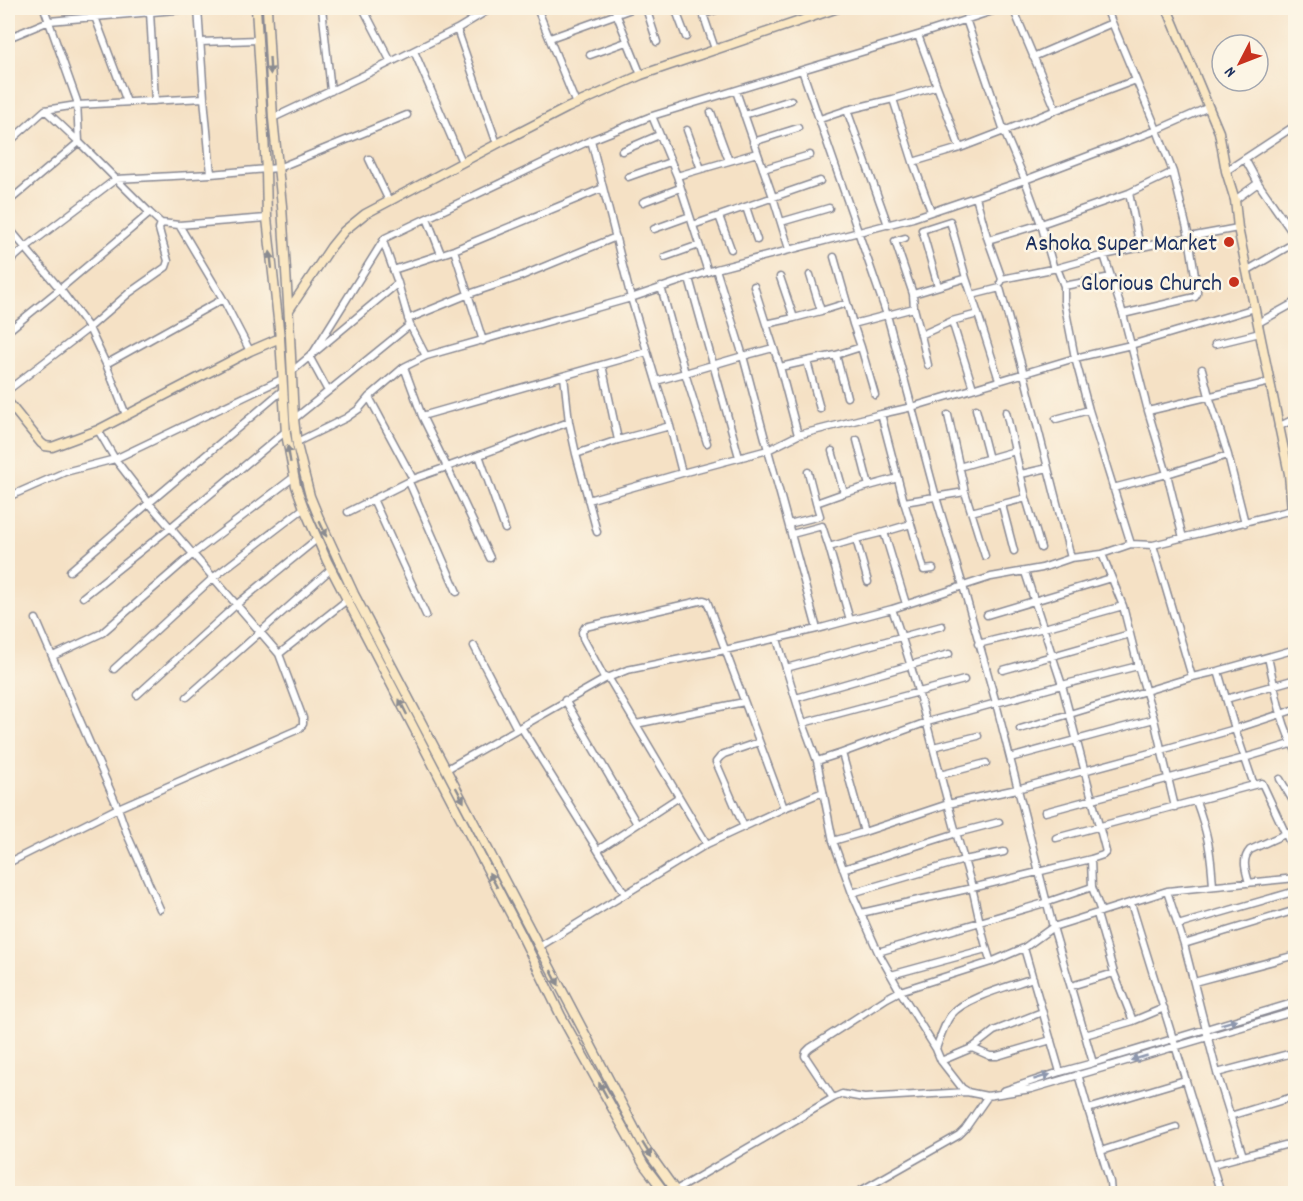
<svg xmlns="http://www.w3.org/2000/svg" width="1303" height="1201" font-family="Dekko,sans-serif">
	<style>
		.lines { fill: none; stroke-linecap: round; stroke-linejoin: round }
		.street-casing { stroke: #888892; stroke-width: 9 }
		.secondary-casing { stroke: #888892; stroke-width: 11 }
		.street { stroke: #fff; stroke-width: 6 }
		.secondary { stroke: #fae7c3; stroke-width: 8 }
		.oneway { fill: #8a8b90 }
		.oneway2 { fill: #8d97ae }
		.poi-dot { fill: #c8321e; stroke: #fcf5e5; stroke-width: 2 }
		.labels { text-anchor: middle; stroke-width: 5; stroke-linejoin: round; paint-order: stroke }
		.poi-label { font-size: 24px; fill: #1b2f5e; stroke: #fcf5e5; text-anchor: end }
	</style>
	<rect width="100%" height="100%" fill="#fcf5e5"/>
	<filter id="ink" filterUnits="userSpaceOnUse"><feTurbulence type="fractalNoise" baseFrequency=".0167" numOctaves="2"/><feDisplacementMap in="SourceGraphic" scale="12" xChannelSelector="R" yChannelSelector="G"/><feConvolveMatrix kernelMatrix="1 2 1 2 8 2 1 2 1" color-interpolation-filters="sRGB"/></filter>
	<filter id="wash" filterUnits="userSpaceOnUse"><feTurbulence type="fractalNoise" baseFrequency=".008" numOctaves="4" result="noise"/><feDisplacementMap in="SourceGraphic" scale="24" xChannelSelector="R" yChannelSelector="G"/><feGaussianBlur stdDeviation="1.35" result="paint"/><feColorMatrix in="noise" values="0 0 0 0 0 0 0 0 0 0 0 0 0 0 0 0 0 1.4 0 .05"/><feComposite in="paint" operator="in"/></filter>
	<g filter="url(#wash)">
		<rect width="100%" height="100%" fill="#f5e1c5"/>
	</g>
	<g filter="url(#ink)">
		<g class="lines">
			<!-- street casing -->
			<g class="street-casing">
				<path id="street" d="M44,8L77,101L79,142L150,213L161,223L179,225L267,218
					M198,8L204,98
					M322,8L331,91
					M363,8L391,62
					M537,8L576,104
					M614,8L641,75
					M646,8L657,42
					M675,8L686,37
					M701,8L715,49
					M1013,8L1056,110L1136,80
					M150,12L155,101
					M704,14L722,8
					M95,17L127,102
					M457,29L492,8
					M918,35L937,86L893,99L913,162L931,211
					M8,38L49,21L198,8
					M550,38L634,8
					M200,42L258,40
					M414,51L462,162
					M590,55L626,42
					M1033,57L1112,23
					M802,70L918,35L1002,8
					M736,91L773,197L789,249
					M847,110L893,99
					M711,112L729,161
					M744,115L791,100
					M652,116L677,176L708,272
					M273,118L373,71L457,29L497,144
					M820,119L847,110L888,225
					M687,130L701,169
					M591,140L631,298L656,381
					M753,142L798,128
					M8,143L45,110L77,105L204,98L211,174L278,168L407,115
					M960,148L1004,131L966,19
					M622,151L659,135
					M369,159L389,201
					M1245,159L1258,183L1296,238
					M913,162L960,148L937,86
					M763,169L810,155
					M1226,171L1296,125
					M677,176L757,153
					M628,177L670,162
					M1129,193L1140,247
					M976,197L988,240L1002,279L1001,282
					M1235,200L1258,183
					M8,202L79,142L45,110
					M643,202L680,188
					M746,207L757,240
					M719,216L731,249
					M427,218L441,254
					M781,222L829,208
					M179,225L223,299L250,351
					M693,225L820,181
					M8,227L60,289L89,328L106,364L126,415
					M654,229L690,216
					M905,238L895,241L913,294
					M988,240L1041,224L1129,193L1173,172
					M454,250L483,341
					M665,257L699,245
					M834,257L853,324
					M8,263L25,248L116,179L211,174
					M1057,268L1104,255L1189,237L1173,172L1157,130L1209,107
					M1054,269L1041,224L1025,180L1004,131L1056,110
					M393,270L454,250L603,188
					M1248,270L1296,242
					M810,275L821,311L847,303
					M780,277L794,318L821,311
					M689,278L739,457
					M966,278L978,314L952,321L921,335L914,308L913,294Z
					M1002,279L1057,268L1064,286V301L1075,358L1131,345L1123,314L1104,255
					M754,286L766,324L794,318
					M938,286L922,230L950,221L966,278
					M1064,286L1111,277
					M661,287L685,373L743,356L768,450L798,435L881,414
					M972,295L1000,288L1024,374L1071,558
					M1255,308L1131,345L1148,411L1270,382
					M978,314L999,380
					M1123,314L1195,297L1197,294V288L1189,237L1238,228
					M408,319L469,294L519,277L616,237
					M952,321L973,388
					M1258,323L1296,302
					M766,324L780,367L798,435
					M8,331L60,289L150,213
					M921,335L928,365
					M1215,344L1260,333
					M861,347L853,324L914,308
					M773,348L743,356L716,269L913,218L1025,180L1157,130L1106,8
					M836,355L861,347L875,395
					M426,356L631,298L716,269
					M807,361L836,355L847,397
					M106,364L223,299
					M602,365L618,440
					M404,367L422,416L447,467L569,422L564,376
					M780,367L807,361L820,409
					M1202,369L1209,396L1228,455L1245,523
					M291,372L398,283
					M8,390L89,328L129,293L166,267L168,261L160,233L159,229L161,223
					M328,391L310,358L383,241
					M369,397L413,479L447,467L490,558
					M976,409L989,459
					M1006,412L1026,498L1041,548
					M948,415L965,492L985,556
					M422,416L647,352
					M294,419L410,325
					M1056,419L1089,410
					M569,422L576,454L618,440L670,426
					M1278,427L1296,418
					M857,440L869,486L898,478
					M297,442L346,418L359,409L369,397L404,367L426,356L410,325L398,283L383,241L385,238L591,140L652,116L802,70L887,315L936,497L963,586L996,703L1053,927L1085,1035L1133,1021L1164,1008
					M707,443L685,373L656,381L670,426L682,473L768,450L817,629
					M832,451L844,493L869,486
					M576,454L597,532
					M479,455L505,529
					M959,467L1015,451
					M808,472L816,503L844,493
					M1021,474L1048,468
					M409,482L457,592
					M1113,488L1167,474L1148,411
					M8,497L65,472L115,459L282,379
					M373,499L426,615
					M588,500L682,473
					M904,502L881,414L912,407L1075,358L1089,410L1131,544
					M1002,505L1014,551
					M348,512L410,481
					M971,512L1026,498
					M789,524L820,516L816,503
					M911,524L904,502L965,492
					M884,532L911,524L924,570L933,569
					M792,534L822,526L829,547
					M1183,538L1167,474L1228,455
					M856,539L884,532L906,604
					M1153,545L1192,677L1218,671L1235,729L1254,785L1262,783L1296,856
					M1102,554L1123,606L1138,666L1154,719L1175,807
					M70,571L149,503L283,390
					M1025,572L1062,685L1106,852L1103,855L1091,859
					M83,597L171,527L286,431
					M892,609C915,672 930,738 948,803C955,831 964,859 972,887C978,912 982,938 991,962
					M987,615L1111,578
					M36,619L118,808L127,834L160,909
					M850,620L829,547L856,539L868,582
					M777,639L803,723L817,761L833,841L852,893L878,952L900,991L936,1049L941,1061L962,1088L967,1091
					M978,644L1044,628L1123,606
					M474,646L517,729
					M279,654L347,600
					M53,656L102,633L193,554L294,477
					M1268,657C1275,688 1280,723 1296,751
					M1138,666L1062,685L927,722L842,753L864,832L948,804L1017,789L1161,750L1235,729L1296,709
					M786,668L942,626
					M114,669L214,577L304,508
					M1003,670L1130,634
					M1218,671L1296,649
					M608,677L707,844
					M605,679L583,638L582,632L585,627L704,600L707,601L784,808
					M137,695L236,605L317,539
					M187,697L331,569
					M796,698L949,654
					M1226,699L1296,679
					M565,700L637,824
					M803,723L964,680
					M636,724L744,702
					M521,727L625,894
					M1020,729L1192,677
					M933,747L978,736
					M1010,758L1154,719
					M817,761L842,753
					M447,769L605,679L627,670L725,650L817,629L892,609L991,577L1042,568L1071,558L1102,554L1131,544L1153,545L1292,510
					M940,775L986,763
					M1280,779L1296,806
					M1196,801C1208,833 1211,853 1213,886
					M1045,812L1244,758L1291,744
					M744,827L716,762L720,757L724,754L759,742
					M1056,838L1254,785
					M833,841L864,832
					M598,850L679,797
					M8,863L118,808L299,729L303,724V718L279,654L149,503L115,459L98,430
					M843,869L957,833L999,822
					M1296,878L1167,891L1053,927L1024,948L991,962L900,991L887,998L810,1048L806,1052L805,1056L833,1098L842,1094L864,1098L967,1092L987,1096L1031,1089L1296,1011
					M1249,883C1246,871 1241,860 1250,850L1285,834
					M1167,891L1184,944L1217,1073L1243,1156
					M852,893L964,860L1004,852
					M1131,903L1221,1194
					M861,913L972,888L1091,859L1092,887L1101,912
					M1097,914L1114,973L1133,1021
					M1178,925L1296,891
					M1184,944L1296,910
					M539,947L707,844L784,808L823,792
					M1024,948L1060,1072
					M878,952L1048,902L1092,887
					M891,975L986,949
					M1194,982L1296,955
					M1071,986L1114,973
					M1085,1035L1093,1063
					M972,1048L990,1056H997L1051,1040
					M936,1049C940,1038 944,1024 951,1015C965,997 1011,986 1033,978
					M941,1061L972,1048L994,1031L1042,1012
					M1217,1073L1296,1052
					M1078,1074L1088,1109L1110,1182L1111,1194
					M1003,1091L1060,1072L1093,1063L1296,1002
					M1088,1109L1185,1080
					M1230,1116L1296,1096
					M1101,1151L1176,1127
					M1213,1164L1296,1142
					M676,1190L833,1098
					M855,1194L959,1135L965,1129L988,1096"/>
			</g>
			<!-- secondary casing -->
			<g class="secondary-casing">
				<path id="secondary" d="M256,8L266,170L267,218L280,338L286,434L296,486L304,508L327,561L520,932L561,1016L644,1165L666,1194
					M267,8L273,118L282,206L290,336L294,419L297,445L310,496L319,518L354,594L645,1148L678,1194
					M1167,8L1219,132L1226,171L1235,200L1238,228L1289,474L1292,510L1296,530
					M289,310L331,247L344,231L365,214L497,144L567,108L641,75L838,8
					M8,402L41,443L45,446L52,447L98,430L250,351L280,338"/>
			</g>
			<!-- street -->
			<use href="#street" class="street"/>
			<!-- secondary -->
			<use href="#secondary" class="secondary"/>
		</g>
		<!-- one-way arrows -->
		<defs><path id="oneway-solid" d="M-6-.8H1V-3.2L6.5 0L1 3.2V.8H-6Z" transform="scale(1.5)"/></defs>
		<g class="oneway">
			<use href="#oneway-solid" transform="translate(270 66) rotate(87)"/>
			<use href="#oneway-solid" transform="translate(271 260) rotate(-96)"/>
			<use href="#oneway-solid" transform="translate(289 454) rotate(-100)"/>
			<use href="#oneway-solid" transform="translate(323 529) rotate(65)"/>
			<use href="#oneway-solid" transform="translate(403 707) rotate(-117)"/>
			<use href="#oneway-solid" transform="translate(460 795) rotate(62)"/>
			<use href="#oneway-solid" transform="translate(493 880) rotate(-119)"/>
			<use href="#oneway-solid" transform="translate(555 978) rotate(62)"/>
			<use href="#oneway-solid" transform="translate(603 1090) rotate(-119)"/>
			<use href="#oneway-solid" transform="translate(647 1150) rotate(58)"/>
		</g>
		<g class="oneway2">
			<use href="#oneway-solid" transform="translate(1229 1022) rotate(-16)"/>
			<use href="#oneway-solid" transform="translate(1139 1058) rotate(164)"/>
			<use href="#oneway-solid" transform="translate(1042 1077) rotate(-17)"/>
		</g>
	</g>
	<!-- markers -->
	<g class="poi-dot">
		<circle cx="1229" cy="242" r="6"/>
		<circle cx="1234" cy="282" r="6"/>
	</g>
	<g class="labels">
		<!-- poi labels -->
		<g class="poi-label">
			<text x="1217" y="250">Ashoka Super Market</text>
			<text x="1222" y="290">Glorious Church</text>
		</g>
	</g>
	<!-- margin -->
	<rect width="1303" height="1201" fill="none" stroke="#fcf5e5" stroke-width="30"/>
	<!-- north arrow -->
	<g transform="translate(1240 63) rotate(228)"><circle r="28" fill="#fcf5e5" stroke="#a2a6af" stroke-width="1.5"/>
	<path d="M0-4.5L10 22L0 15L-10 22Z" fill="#c8321e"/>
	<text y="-9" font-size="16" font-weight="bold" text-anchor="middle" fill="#1b2f5e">N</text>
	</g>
</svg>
